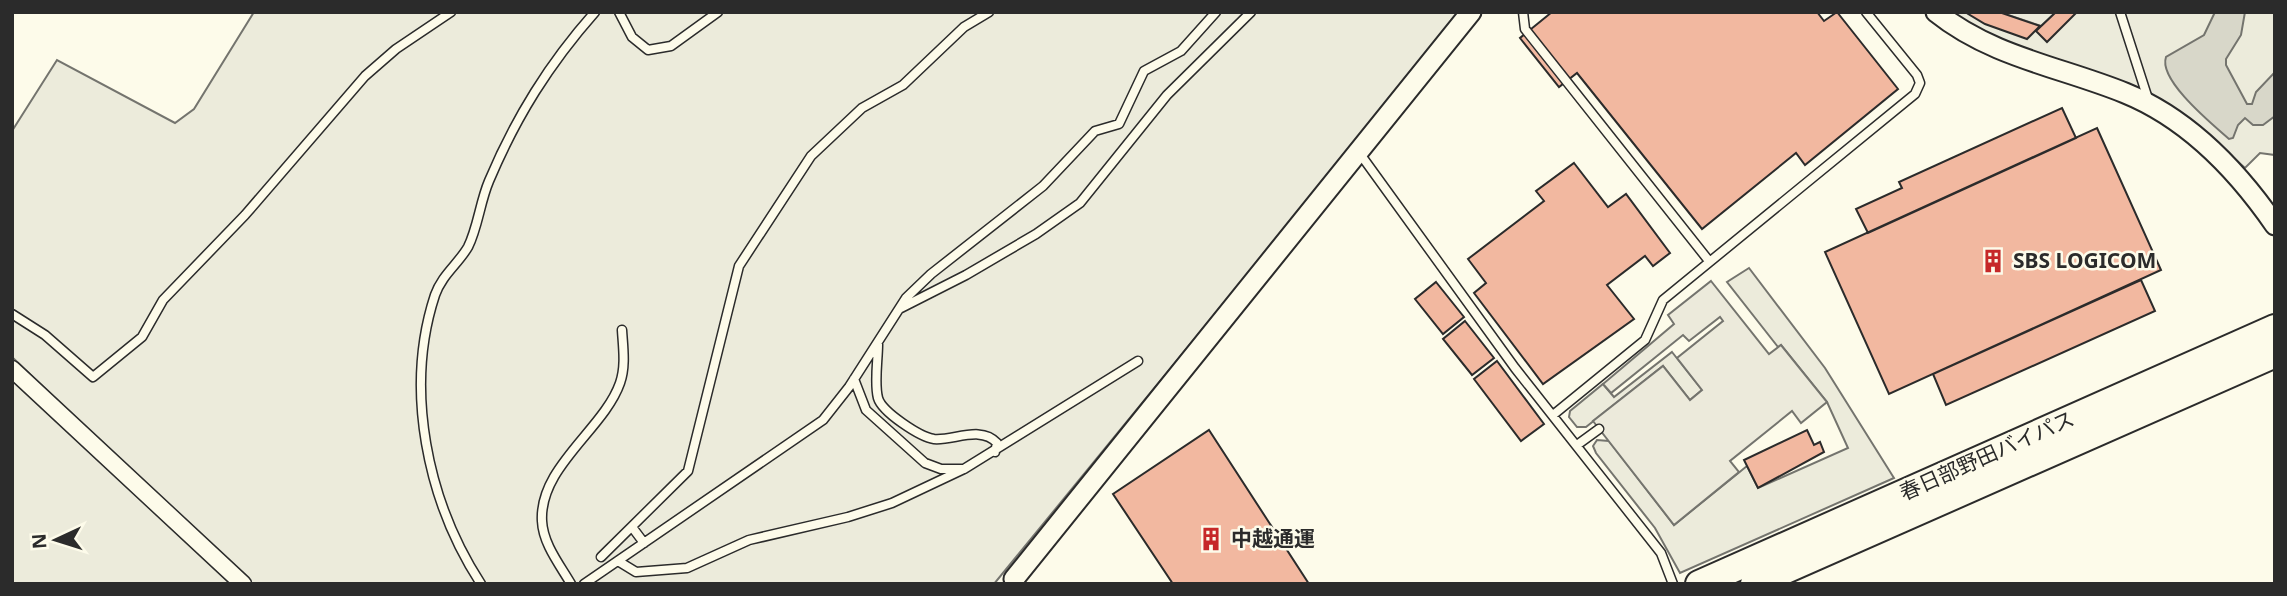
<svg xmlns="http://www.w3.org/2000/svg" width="2287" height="596" font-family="'Noto Sans','Noto Sans JP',sans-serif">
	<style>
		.green { fill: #ecebdb; stroke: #74746e; stroke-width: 2 }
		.parking { fill: #eceadb; stroke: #74746e; stroke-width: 2 }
		.water { fill: #d8d7c9; stroke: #74746e; stroke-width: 2 }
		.building { fill: #f2b8a0; stroke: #2b2b2b; stroke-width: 2 }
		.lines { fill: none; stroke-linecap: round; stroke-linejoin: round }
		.service-casing { stroke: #2b2b2b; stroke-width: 11 }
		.minor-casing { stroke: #2b2b2b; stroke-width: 19 }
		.tertiary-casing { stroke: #2b2b2b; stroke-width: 23 }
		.trunk-casing { stroke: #2b2b2b; stroke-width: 30 }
		.service { stroke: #fdfbea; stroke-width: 8 }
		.minor { stroke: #fdfbea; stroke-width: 16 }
		.tertiary { stroke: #fdfbea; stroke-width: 19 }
		.trunk { stroke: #fdfbea; stroke-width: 26 }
		.labels { text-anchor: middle; stroke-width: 5; stroke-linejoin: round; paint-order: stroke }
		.poi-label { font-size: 21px; font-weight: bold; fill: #2b2b2b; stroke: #fdfbea; text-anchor: start }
		.street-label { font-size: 21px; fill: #2b2b2b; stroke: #fdfbea }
	</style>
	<rect width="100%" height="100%" fill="#fdfbea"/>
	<!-- green -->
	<path class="green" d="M254,12H1462L994,584H12V373L54,409L57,400L12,357V131L57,60L175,123L194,109Z
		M1950,12H2275V155L2260,153L2245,168L2185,115L2125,83L2005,43Z
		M1749,268L1825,368L1894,478L1680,573L1655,528L1596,453L1593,446L1597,440L1609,441L1674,525L1747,466L1758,488L1848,448L1827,402L1781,345L1778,347L1727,282Z
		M1672,352L1702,390L1690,400L1663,366L1586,427H1577L1569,417L1570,411L1603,384L1614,397Z"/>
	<!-- parking -->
	<path class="parking" d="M1999,12H2056L2041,26Z
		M1711,281L1769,354L1781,345L1827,402L1801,423L1792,411L1730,461L1739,472L1674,525L1593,421L1663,366L1690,400L1702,390L1677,358L1723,321L1720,317L1689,341L1683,335L1611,393L1603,384L1674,324L1668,315Z"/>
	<!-- water -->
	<path class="water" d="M2215,12H2245L2241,35L2226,59V65L2247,104H2252L2256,92L2275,72V116L2263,125H2253L2245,118L2238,125L2233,138L2229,139C2212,124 2158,80 2166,57L2204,35Z"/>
	<!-- building -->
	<path class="building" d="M1552,12H1817L1824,21L1837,12L1898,89L1805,165L1796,153L1702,229L1577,73L1559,87L1520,38Z
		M1965,12H1999L2040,26L2027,39L1985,24Z
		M2056,12H2077L2047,42L2036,31Z
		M2062,108L2076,138L1868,233L1856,209L1902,188L1899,182Z
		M2097,128L2161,270L1889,394L1825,252Z
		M1574,163L1608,207L1626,194L1670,253L1653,266L1645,256L1607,285L1634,319L1543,384L1474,293L1486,283L1468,259L1544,201L1536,191Z
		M2141,280L2155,311L1946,405L1933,374Z
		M1436,282L1464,317L1443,334L1415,299Z
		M1465,321L1494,358L1472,375L1443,339Z
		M1497,361L1544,424L1521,441L1474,379Z
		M1209,430L1309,584H1173L1113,494Z
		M1807,430L1814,445L1820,442L1824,452L1758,488L1744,460Z"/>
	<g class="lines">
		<!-- service casing -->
		<g class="service-casing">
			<path id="service" d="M619,12L632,37L648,50L671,46L718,12
				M1523,12L1525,29L1709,261
				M2120,12L2149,102
				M1358,151L1515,368L1661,553L1673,584
				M901,308L966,275L1036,234L1080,203L1167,95L1251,12
				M12,314L45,335L93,377L142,337L163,300L245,215L365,76L396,49L451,12
				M878,344C878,360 874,383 878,398C882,412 920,437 934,439C953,441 981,425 997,443L995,452
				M854,379L866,410L925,463L941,469H964L1138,361
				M1553,415L1645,340L1663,300L1915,94L1920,83L1917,75L1866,12
				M1577,445L1599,429
				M632,527L644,543
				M601,557L688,471L739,266L811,156L862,108L903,85L964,27L989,12
				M618,561L636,572L687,568L749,540L848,517L892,503L964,469
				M481,584C427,501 404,389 435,295C442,275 458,264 468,247C478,227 480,202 489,181C516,117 549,64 595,12
				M571,584C560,565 543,544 542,521C539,467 604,429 620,383C626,366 623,347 622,330
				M584,584L823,420L849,387L906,298L931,274L1043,186L1095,131L1119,124L1144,71L1181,51L1216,12"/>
		</g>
		<!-- minor casing -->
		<g class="minor-casing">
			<path id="minor" d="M12,369L243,584"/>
		</g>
		<!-- tertiary casing -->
		<g class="tertiary-casing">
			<path id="tertiary" d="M1936,12C1992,57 2061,67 2125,93C2189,119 2237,170 2275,225
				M1014,579L1471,12"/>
		</g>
		<!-- trunk casing -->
		<g class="trunk-casing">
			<path id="trunk" d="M1699,584L2275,328
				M1754,584L2275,354"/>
		</g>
		<!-- service -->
		<use href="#service" class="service"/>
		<!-- minor -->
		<use href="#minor" class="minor"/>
		<!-- tertiary -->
		<use href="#tertiary" class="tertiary"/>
		<!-- trunk -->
		<use href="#trunk" class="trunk"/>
	</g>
	<!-- icons -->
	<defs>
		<g id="building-bare" transform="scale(1.89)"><path d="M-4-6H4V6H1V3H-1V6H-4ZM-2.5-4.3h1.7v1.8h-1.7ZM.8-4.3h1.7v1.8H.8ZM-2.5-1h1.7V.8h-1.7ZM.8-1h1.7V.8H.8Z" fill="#c62828" stroke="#fdfbea" stroke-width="2.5" paint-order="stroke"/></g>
	</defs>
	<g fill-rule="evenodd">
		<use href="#building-bare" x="1993" y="261"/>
		<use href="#building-bare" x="1211" y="539"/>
	</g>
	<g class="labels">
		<!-- poi labels -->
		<g class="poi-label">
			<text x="2013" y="268">SBS LOGICOM</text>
			<text x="1231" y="546">中越通運</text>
		</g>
		<!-- street labels -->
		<g class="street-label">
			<text transform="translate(1987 456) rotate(-24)" y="7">春日部野田バイパス</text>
		</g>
	</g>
	<!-- border -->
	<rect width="2287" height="596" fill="none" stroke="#2b2b2b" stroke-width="28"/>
	<!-- north arrow -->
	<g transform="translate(56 540) rotate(266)" stroke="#fdfbea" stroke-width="5" paint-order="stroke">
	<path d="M0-5L12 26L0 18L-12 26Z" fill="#2b2b2b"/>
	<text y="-10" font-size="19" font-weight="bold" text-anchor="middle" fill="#2b2b2b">N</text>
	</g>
</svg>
